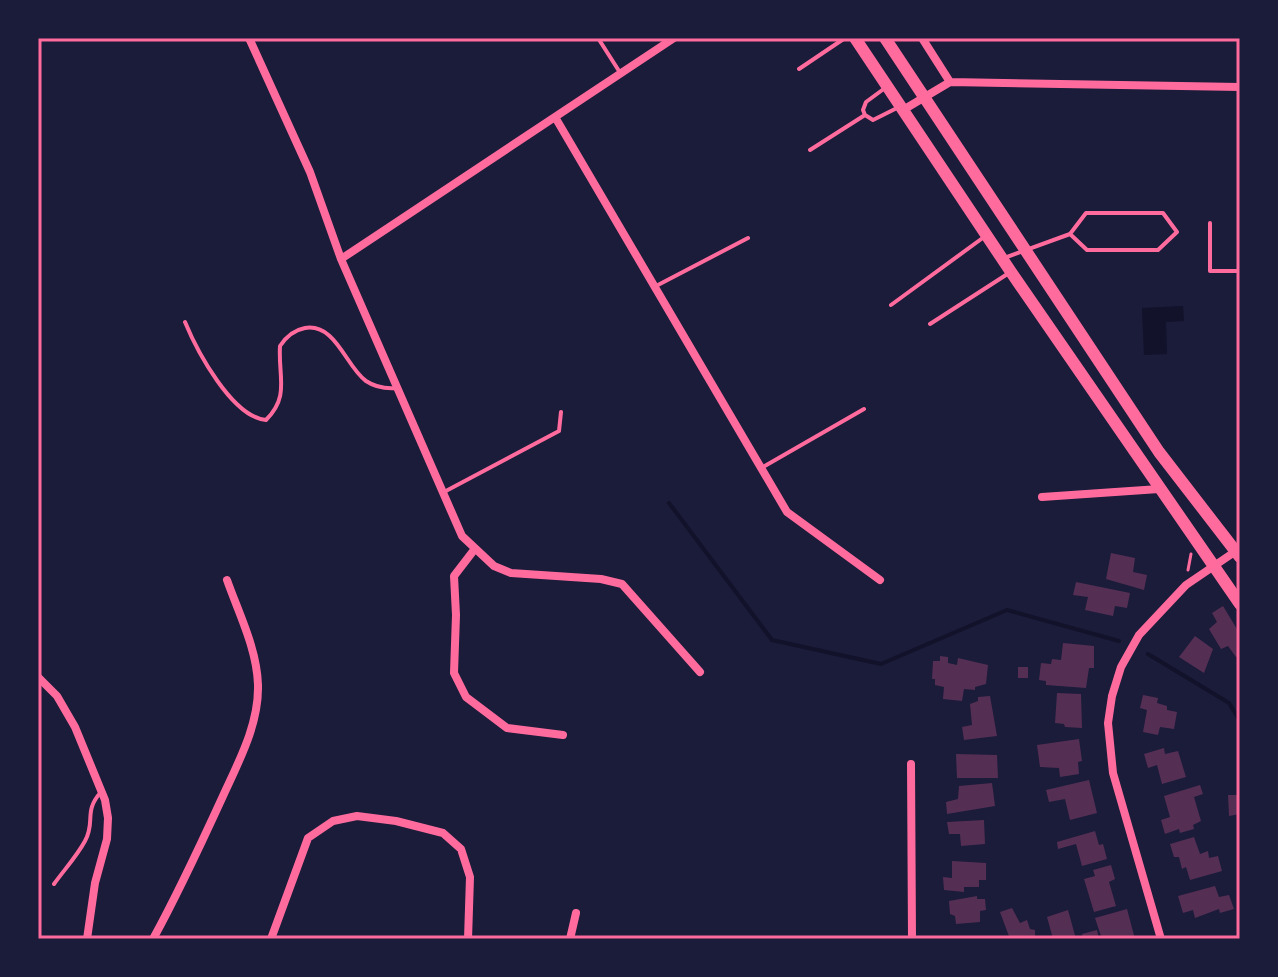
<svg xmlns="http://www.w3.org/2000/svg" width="1278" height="977" font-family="Helvetica,sans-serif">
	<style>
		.water { fill: #12122b }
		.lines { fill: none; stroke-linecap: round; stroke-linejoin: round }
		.stream { stroke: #12122b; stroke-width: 4 }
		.building { fill: #542f53 }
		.path { stroke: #ff6b9d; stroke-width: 3 }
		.service { stroke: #ff6b9d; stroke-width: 4 }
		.minor { stroke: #ff6b9d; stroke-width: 8 }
		.secondary { stroke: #ff6b9d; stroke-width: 12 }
		.neatline { fill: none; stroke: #ff6b9d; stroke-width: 3 }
	</style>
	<rect width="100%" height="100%" fill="#1b1b3a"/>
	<!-- water -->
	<path class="water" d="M1183,306L1184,321L1166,322L1167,354L1144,355L1142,308Z"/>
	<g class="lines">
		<!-- stream -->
		<path class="stream" d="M669,503L772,640L881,664L1007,610L1119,641
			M1148,654L1229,703L1240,721"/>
	</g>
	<!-- building -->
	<path class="building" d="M1111,553L1135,558L1133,572L1147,575L1144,590L1106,579Z
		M1076,582L1130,593L1127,608L1115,606L1113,616L1085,610L1088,597L1073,595Z
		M1223,606L1240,634V654L1236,657L1228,646L1221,649L1209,629L1217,622L1212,613Z
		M1195,636L1213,649L1204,673L1179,657Z
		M1063,643L1094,646V668H1089L1086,688L1046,685V681L1039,680L1041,663L1051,664L1052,659L1061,660Z
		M940,656L948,657V663L957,665L958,658L988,665L986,684L975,687V690L964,689L962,701L943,699L944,687L935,685V679H932L933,661H940Z
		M1018,667H1028V678H1018Z
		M1057,693L1081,694L1082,728L1065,727L1064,724L1055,723Z
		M1143,695L1158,698L1157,703L1167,706V710L1177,712L1174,729L1160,727L1158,735L1143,732L1147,710L1140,708Z
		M990,696L997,736L964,740L962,727L972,725L970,704L978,701V697Z
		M1079,739L1082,761L1078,762L1079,774L1060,777L1059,768L1040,767L1037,745Z
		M1164,748L1165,754L1178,751L1186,777L1162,784L1157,765L1148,768L1144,754Z
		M956,754L997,755L998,778H957Z
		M1089,780L1097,813L1070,820L1065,799L1049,802L1046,790Z
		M992,783L995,806L947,814L946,802L958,799L959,786Z
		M1200,785L1203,794L1194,797L1201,821L1193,825L1194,829L1180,833L1179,829L1165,834L1161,820L1170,817L1164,796Z
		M1228,795H1240V814L1229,816Z
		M984,820L985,844L961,846L960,834H949L947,822Z
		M1095,831L1099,845L1103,844L1107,859L1082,866L1076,844L1058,849L1057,842Z
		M1194,837L1200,854L1208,851L1209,858L1218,856L1222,871L1190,880L1186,867L1182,869L1179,857H1174L1170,844Z
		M952,861L986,863V880H979V887H964V892L944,890L943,877L952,878Z
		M1111,865L1115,879L1109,882L1116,906L1094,912L1084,879L1095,876L1093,870Z
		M1215,886L1219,897L1229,895L1234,909L1220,913L1219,909L1195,918L1193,910L1183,913L1178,896Z
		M977,896V899H985L986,910L980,911V922L956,924L955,916L950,914L949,901Z
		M1012,908L1020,923L1027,920L1030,929L1035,930V939H1010L1000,912Z
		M1127,909L1135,939H1102L1095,918Z
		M1068,910L1076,939H1053L1047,917Z
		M1097,930L1099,939H1083L1082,934Z"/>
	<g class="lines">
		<!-- path -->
		<path class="path" d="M1188,570L1191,554"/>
		<!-- service -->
		<path class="service" d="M598,38L619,71
			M799,69L845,38
			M865,115L873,120L897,108
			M865,115L863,110L866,102L885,88
			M810,150L865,115
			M1210,223V271H1240
			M1004,258L1070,234L1086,213H1163L1177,232L1158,250H1087L1070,234
			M656,286L748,238
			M891,305L984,237
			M185,322C197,351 232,417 266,420C290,396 278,377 280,346C286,337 294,330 305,328C336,323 346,367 366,381C375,387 386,389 397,388
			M930,324L1009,273
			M763,467L864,409
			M444,492L559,431L561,412
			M54,884C64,870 77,856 85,841C96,821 83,812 101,792"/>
		<!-- minor -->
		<path class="minor" d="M249,38L310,172L341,259L462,536L494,566L511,573L601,579L622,584L700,672
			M922,38L950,82
			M903,110L950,82L1240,87
			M555,117L787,512L880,580
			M341,259L674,38
			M1042,497L1159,489
			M474,550L454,576L456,615L454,673L466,697L507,728L563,735
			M38,677L57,696L75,727L105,800L108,818L107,839L95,883L87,939
			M911,764L912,939
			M153,939C179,892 201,844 223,796C239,761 259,724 258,685C257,649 239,614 227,580
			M271,939L308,838L333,821L357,816L396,821L443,833L461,849L470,877L468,939
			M570,939L576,913
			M1161,939L1113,773L1108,723L1112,696L1121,667L1139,635L1186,585L1236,551"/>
		<!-- secondary -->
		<path class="secondary" d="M855,38L1011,272L1240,604
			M885,38L1159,452L1240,557"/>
	</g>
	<!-- border -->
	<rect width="1278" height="977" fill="none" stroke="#1b1b3a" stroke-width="80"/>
	<rect x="40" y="40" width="1198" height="897" class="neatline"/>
</svg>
